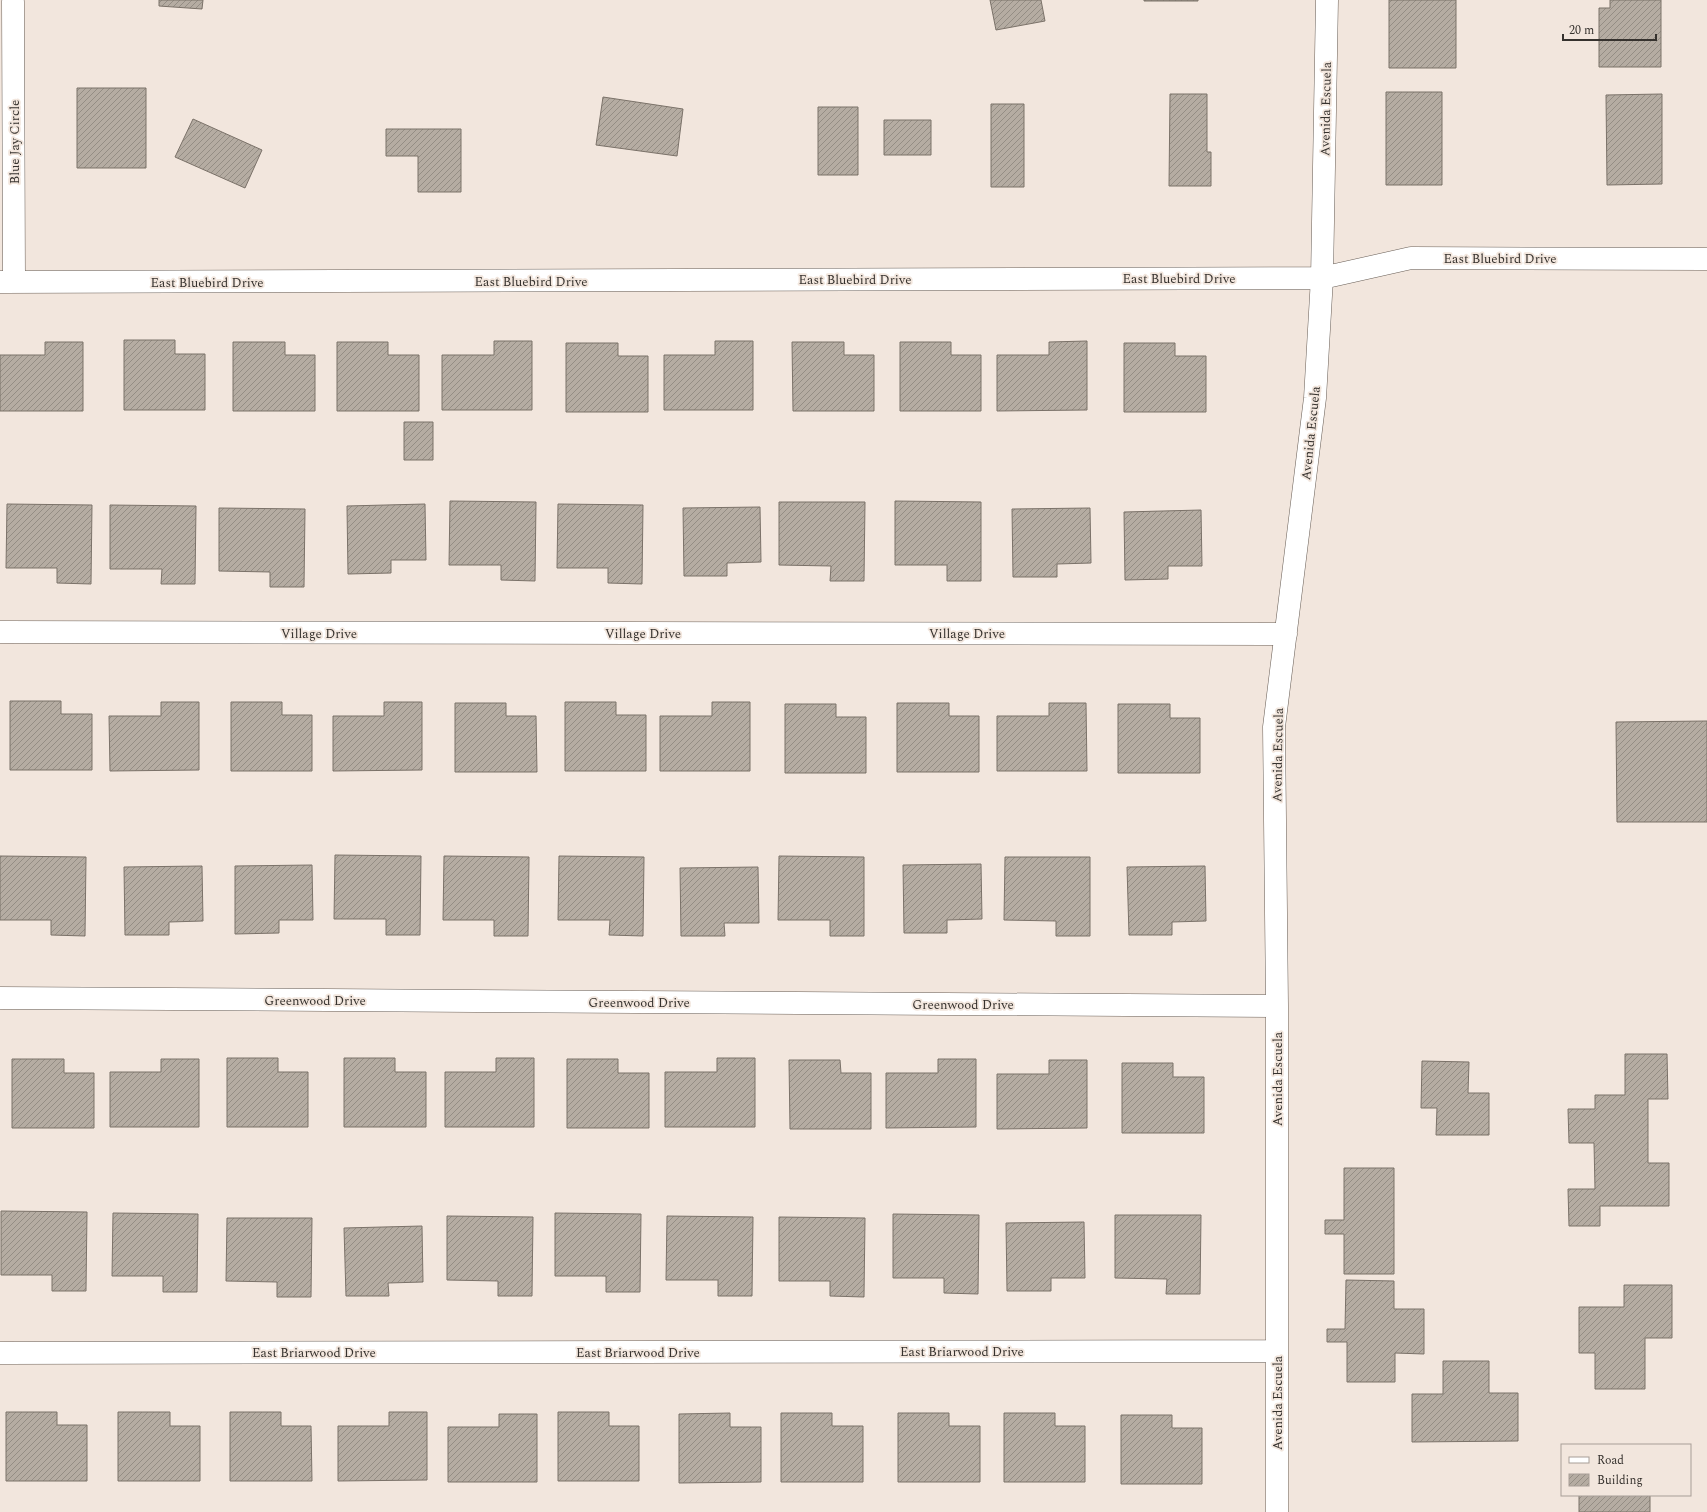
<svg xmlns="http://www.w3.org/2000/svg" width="1707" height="1512" font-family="Spectral,serif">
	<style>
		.building { fill: url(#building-hatch); stroke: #7b7269 }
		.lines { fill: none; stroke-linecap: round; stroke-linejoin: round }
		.minor-casing { stroke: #685e56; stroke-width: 23 }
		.minor { stroke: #fff; stroke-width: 22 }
		.labels { text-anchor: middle; stroke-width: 3.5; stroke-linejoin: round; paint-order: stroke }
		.street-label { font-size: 13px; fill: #36322e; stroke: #f2e6dd }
	</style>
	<defs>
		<pattern id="building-hatch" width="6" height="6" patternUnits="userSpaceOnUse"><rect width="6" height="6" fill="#b5aca2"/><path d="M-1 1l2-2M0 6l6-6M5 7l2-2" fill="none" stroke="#948d84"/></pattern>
	</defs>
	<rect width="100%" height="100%" fill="#f2e6dd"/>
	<!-- building -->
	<path class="building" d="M159,0H203L202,9L159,6Z
		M990,0H1041L1045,21L996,30Z
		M1144,0H1198V1H1144Z
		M1389,0H1456V68H1389Z
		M1610,0H1661V67H1599V8H1610Z
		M77,88H146V168H77Z
		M1386,92H1442V185H1386Z
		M1170,94H1207V152H1211V186H1169Z
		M1662,94V184L1607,185L1606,95Z
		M603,97L683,109L677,156L596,145Z
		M991,104H1024V187H991Z
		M818,107H858V175H818Z
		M193,119L262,150L245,188L175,157Z
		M884,120H931V155H884Z
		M386,129H461V192H418V156H386Z
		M124,340H175V354H205V410H124Z
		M494,341H532V410H442V355H494Z
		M715,341H753V410H664V355H715Z
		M1087,341V410L997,411V355H1049V342Z
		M45,342H83V411H0V355H45Z
		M233,342H285V355H315V411H233Z
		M337,342H388V355H419V411H337Z
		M792,342H844V355H874V411H793Z
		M900,342H951V355H981V411H900Z
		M566,343H618V356H648V412H566Z
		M1124,343H1175V356H1206V412H1124Z
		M404,422H433V460H404Z
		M450,501L536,502L535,581L501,580V565H449Z
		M895,501L981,502V581H947V565H895Z
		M779,502H865L864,581H830L831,566L779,565Z
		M7,504L92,505L91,584L57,583V568H6Z
		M425,504L426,560H391V573L348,574L347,506Z
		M558,504L643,505L642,584L608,583V568H557Z
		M110,505L196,506L195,584H161L162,569H110Z
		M760,507L761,562L727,563V576H684L683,508Z
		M219,508L305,509L304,587H270V572L219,571Z
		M1090,508L1091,563L1057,564V577H1013L1012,509Z
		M1201,510L1202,566H1168V579L1125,580L1124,512Z
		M10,701H61V714H92V770H10Z
		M161,702H199V770L110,771L109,716H161Z
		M231,702H282V715H312V771H231Z
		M384,702H422V770L333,771V716H384Z
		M565,702H616V715H646V771H565Z
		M712,702H750V771H660V716H712Z
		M455,703H506V716H536L537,772H455Z
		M897,703H949V716H979V772H897Z
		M1049,703H1086L1087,771H997V716H1049Z
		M785,704H836V717H866V773H785Z
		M1118,704H1170V718H1200V773H1118Z
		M1707,721V822H1617L1616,722Z
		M335,855L421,856L420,935H386V919H334Z
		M0,856L86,857L85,936L51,935V920H0Z
		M444,856L529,857L528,936H494V920H443Z
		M559,856L644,857L643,936L609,935L610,920H558Z
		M779,856L864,857V936H830V920H778Z
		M1005,857H1090V936H1056V921L1004,920Z
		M981,864L982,919L947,920V933H904L903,865Z
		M312,865L313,920H279V933L235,934V866Z
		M202,866L203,921L169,922V935H125L124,867Z
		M1205,866L1206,921L1172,922V935H1129L1127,867Z
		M758,867L759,923H724L725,936H681L680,868Z
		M1625,1054H1667L1668,1099H1648V1163H1669V1206H1600V1226H1569L1568,1189H1595L1594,1143H1569L1568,1109H1595V1095H1625Z
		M227,1058H278V1072H308V1127H227Z
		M344,1058H395V1072H426V1127H344Z
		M496,1058H534V1127H445V1072H496Z
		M717,1058H755V1127H665V1072H717Z
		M12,1059H64V1073H94V1128H12Z
		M161,1059H199V1127H110V1072H161Z
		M567,1059H618V1073H649V1128H567Z
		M938,1059H976V1127L886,1128V1073H938Z
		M789,1060H840L841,1073H871V1129H790Z
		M1049,1060H1087V1128L997,1129V1074H1049Z
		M1422,1061L1469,1062L1468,1093H1489V1135H1436L1437,1108H1421Z
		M1122,1063H1173V1077H1204V1133H1122Z
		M1344,1168H1394V1274H1344V1234H1325V1220H1344Z
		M1,1211L87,1212L86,1291H52V1275H1Z
		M113,1213L198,1214L197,1292H163V1276H112Z
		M555,1213L641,1214L640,1292H606V1276H555Z
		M893,1214L979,1215L978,1294L944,1293V1278H893Z
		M1115,1215H1201L1200,1294H1166L1167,1279L1115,1278Z
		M447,1216L533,1217L532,1296H498V1281L447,1280Z
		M667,1216L753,1217L752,1296H718V1280H666Z
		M779,1217L865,1218L864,1297L830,1296V1281H779Z
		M227,1218H312L311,1297H277V1282L226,1281Z
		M1084,1222L1085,1278H1051V1291H1007L1006,1223Z
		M422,1226L423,1282L388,1283L389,1296H346L344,1228Z
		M1346,1280L1394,1281V1309H1424V1354L1395,1353V1382H1347V1342H1327V1329H1345Z
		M1624,1285H1672V1338H1645V1389H1595V1353H1579V1307H1624Z
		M1443,1361H1489V1393H1518V1441L1412,1442V1394H1443Z
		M6,1412H57V1425H87V1481H6Z
		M118,1412H170V1426H200V1481H118Z
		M230,1412H281V1426H311L312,1481H230Z
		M389,1412H427V1480L338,1481V1426H389Z
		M558,1412H609V1426H639V1481H558Z
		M730,1413V1427H761V1482L679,1483V1414Z
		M781,1413H832V1426H863V1482H781Z
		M898,1413H949V1426H980V1482H898Z
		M1004,1413H1055V1426H1085V1482H1004Z
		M499,1414H537V1482H448V1427H499Z
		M1121,1415H1172V1428H1202V1484H1121Z
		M1579,1495H1650V1512H1579Z"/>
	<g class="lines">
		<!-- minor casing -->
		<g class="minor-casing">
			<path id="minor" d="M13,2L14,282
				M0,282L1322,278L1411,258L1707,259
				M0,632L1286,634
				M0,998L1277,1006
				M0,1353L1277,1351
				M1277,1512V1006L1274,727L1315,398L1322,278L1327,0"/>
		</g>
		<!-- minor -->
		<use href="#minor" class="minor"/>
	</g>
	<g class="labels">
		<!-- street labels -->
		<g class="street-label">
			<text transform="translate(1325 109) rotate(-89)" y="5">Avenida Escuela</text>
			<text transform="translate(14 142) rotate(-90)" y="5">Blue Jay Circle</text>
			<text x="1500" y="263">East Bluebird Drive</text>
			<text x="1179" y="283">East Bluebird Drive</text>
			<text x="855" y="284">East Bluebird Drive</text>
			<text x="531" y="286">East Bluebird Drive</text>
			<text x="207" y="287">East Bluebird Drive</text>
			<text transform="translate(1310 433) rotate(-84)" y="5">Avenida Escuela</text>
			<text x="319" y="638">Village Drive</text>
			<text x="643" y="638">Village Drive</text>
			<text x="967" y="638">Village Drive</text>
			<text transform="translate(1277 755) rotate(-89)" y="5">Avenida Escuela</text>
			<text x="315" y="1005">Greenwood Drive</text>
			<text x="639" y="1007">Greenwood Drive</text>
			<text x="963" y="1009">Greenwood Drive</text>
			<text transform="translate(1277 1079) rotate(-90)" y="5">Avenida Escuela</text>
			<text x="962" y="1356">East Briarwood Drive</text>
			<text x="314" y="1357">East Briarwood Drive</text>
			<text x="638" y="1357">East Briarwood Drive</text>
			<text transform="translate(1277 1403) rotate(-90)" y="5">Avenida Escuela</text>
		</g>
	</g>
	<!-- legend -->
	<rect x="1561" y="1444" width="130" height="52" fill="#f2e6dd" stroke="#a79e97"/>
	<rect x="1569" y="1457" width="20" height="6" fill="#ffffff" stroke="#a79e97"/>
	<text x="1597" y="1464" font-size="12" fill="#36322e">Road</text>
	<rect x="1569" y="1474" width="20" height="12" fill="url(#building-hatch)" stroke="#a79e97"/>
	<text x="1597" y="1484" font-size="12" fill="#36322e">Building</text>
	<!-- scale -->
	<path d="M1563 34v6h93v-6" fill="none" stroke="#36322e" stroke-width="2"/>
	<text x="1569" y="34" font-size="12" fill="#36322e" stroke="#f2e6dd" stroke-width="3" paint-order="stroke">20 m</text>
</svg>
